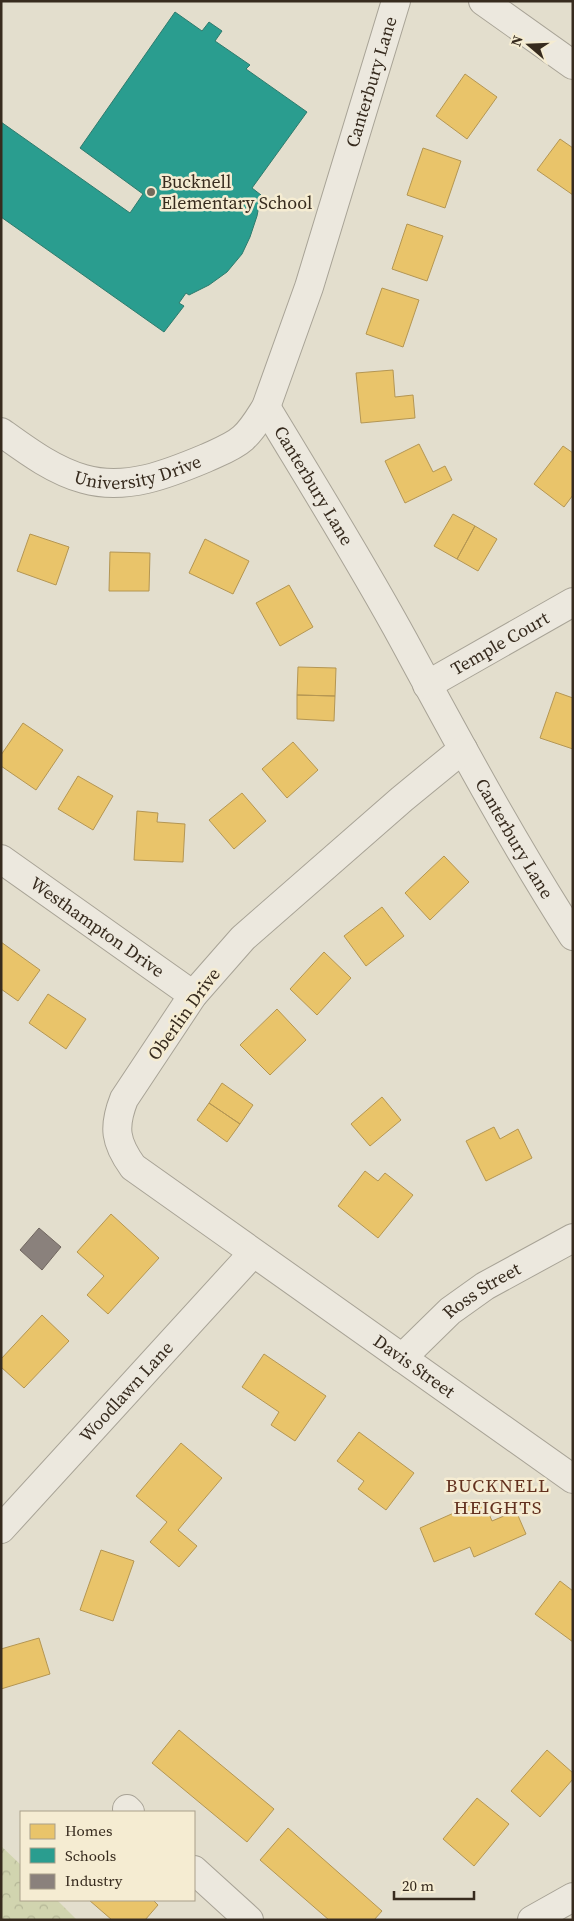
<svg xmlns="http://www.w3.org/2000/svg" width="574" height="1921" font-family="'Source Serif 4',serif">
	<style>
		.forest { fill: url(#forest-crowns) }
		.homes { fill: #e9c46a; stroke: #b49653 }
		.schools { fill: #2a9d8f; stroke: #2e7b6d }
		.industry { fill: #8a817c; stroke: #716760 }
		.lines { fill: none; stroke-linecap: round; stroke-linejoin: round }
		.street-casing { stroke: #a8a396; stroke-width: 30 }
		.street { stroke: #ece8de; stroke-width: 28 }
		.poi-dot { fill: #736a5b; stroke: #f5ecd2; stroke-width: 2 }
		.labels { text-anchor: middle; stroke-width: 5; stroke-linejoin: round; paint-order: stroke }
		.street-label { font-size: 18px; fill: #372b1e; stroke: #f5ecd2 }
		.poi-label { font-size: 18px; fill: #372b1e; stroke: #f5ecd2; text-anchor: start }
		.neighbourhood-label { font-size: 19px; letter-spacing: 1px; fill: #62301e; stroke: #f5ecd2 }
	</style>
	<defs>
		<pattern id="forest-crowns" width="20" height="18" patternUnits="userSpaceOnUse" patternTransform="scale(1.25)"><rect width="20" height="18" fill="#d1d4af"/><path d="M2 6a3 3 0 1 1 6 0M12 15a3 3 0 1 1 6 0" fill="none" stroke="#b4b696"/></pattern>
	</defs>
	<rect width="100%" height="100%" fill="#e3decd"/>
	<!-- forest -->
	<path class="forest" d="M1,1846L21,1865V1900H57L77,1920H1Z"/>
	<!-- homes -->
	<path class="homes" d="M465,74L497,97L467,139L436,116Z
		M560,139L573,148V195L537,170Z
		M423,148L461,161L445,208L407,195Z
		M407,224L443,236L427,281L392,269Z
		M382,288L419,300L403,347L366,334Z
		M393,370L395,397L413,395L415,418L361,423L356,373Z
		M419,444L433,472L445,466L452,480L405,503L385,461Z
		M563,446L573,453V495L564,507L534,484Z
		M453,514L475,526L457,559L434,546Z
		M475,526L497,539L478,571L457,559Z
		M30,534L69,547L56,585L17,571Z
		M205,539L249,561L233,594L189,573Z
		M110,552L150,553L149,591H109Z
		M289,585L313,627L280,646L256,603Z
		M298,667L336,668L335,696L297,695Z
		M556,692L573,698V749L540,738Z
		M297,695L335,696L334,721L297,719Z
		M23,723L63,750L36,790L1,766V755Z
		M293,742L318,770L287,798L262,769Z
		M78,776L113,796L93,830L58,809Z
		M242,793L266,821L234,849L209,820Z
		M137,811L158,813L157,822L185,824L183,862L134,860Z
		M444,856L469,882L430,920L405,893Z
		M382,907L404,936L366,966L344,936Z
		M1,942L40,970L18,1001L1,989Z
		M324,952L351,978L317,1015L290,989Z
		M48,994L86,1019L66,1049L29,1023Z
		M277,1009L306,1040L270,1075L240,1045Z
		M222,1083L253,1105L240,1124L209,1103Z
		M382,1097L401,1120L370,1146L351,1124Z
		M209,1103L240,1124L227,1142L197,1120Z
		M494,1127L500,1139L518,1129L532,1158L486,1181L466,1141Z
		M365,1171L378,1181L385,1173L413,1195L378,1238L338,1206Z
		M111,1214L159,1258L108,1314L87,1295L104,1276L77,1252Z
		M42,1315L69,1341L24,1388L1,1367V1359Z
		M264,1354L326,1396L295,1441L271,1425L279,1412L242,1387Z
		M359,1432L414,1473L386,1510L358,1489L364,1481L337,1461Z
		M181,1443L222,1478L178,1530L197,1546L179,1567L150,1542L167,1522L136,1496Z
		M483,1500L492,1521L516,1511L526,1534L474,1557L470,1547L434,1562L420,1528Z
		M101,1550L134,1561L113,1621L80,1610Z
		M560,1581L573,1591V1642L535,1614Z
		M39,1638L50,1674L1,1689V1649Z
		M179,1730L274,1809L247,1842L152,1763Z
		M547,1750L573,1773V1779L540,1817L511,1791Z
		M477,1798L509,1824L474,1866L443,1839Z
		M288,1828L382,1911L374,1920H329L260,1860Z
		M89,1900H153L158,1905L145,1920H112Z"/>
	<!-- schools -->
	<path class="schools" d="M175,12L202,31L209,22L222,31L215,41L250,65L246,69L307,112L252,188L261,195L257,216L250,237L242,254L227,272L209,285L189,295L186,293L179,303L184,306L164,332L1,217V122L130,213L143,194L80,148Z"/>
	<!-- industry -->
	<path class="industry" d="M39,1228L61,1247L42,1270L20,1250Z"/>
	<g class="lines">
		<!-- street casing -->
		<g class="street-casing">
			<g id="street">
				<path d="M483,1L573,65"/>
				<path id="s1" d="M266,407C313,485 361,562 404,641C458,741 512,841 573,936"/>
				<path id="s2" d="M1,432C26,450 54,471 84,479C126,491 168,474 206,458C219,452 233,447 243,438C253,429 259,418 266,407L309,287L396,1"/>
				<path id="s3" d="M427,685L573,602"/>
				<path id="s4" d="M463,749L402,799L243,938L193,995L124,1099C113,1127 115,1142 133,1167L573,1479"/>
				<path id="s5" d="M1,859L193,995"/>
				<path id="s6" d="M402,1358L450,1311L485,1286L573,1238"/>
				<path id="s7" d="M1,1529L253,1253"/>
				<path d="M127,1809L130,1812"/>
				<path d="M194,1870L249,1920"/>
				<path d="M532,1920L573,1897"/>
			</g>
		</g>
		<!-- street -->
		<use href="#street" class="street"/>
	</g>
	<!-- markers -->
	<circle class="poi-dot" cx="151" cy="192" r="5"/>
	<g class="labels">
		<!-- street labels -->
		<g class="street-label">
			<text dy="6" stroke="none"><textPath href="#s2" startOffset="645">Canterbury Lane</textPath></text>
			<text dy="6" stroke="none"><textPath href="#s2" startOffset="151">University Drive</textPath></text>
			<text dy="6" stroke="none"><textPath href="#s1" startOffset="92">Canterbury Lane</textPath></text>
			<text dy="6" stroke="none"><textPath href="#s3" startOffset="84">Temple Court</textPath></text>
			<text dy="6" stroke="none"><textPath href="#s1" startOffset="498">Canterbury Lane</textPath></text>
			<text dy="6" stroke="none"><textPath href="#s5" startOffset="118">Westhampton Drive</textPath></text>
			<text transform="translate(184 1014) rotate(-54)" y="6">Oberlin Drive</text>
			<text dy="6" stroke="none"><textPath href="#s6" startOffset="105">Ross Street</textPath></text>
			<text dy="6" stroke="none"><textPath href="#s4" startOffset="908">Davis Street</textPath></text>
			<text dy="6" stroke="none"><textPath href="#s7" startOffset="186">Woodlawn Lane</textPath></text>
		</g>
		<!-- poi labels -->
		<g class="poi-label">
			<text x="161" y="188">Bucknell<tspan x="161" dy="21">Elementary School</tspan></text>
		</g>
		<!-- neighbourhood labels -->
		<g class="neighbourhood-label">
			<text x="498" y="1492">BUCKNELL<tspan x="498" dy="22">HEIGHTS</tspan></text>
		</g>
	</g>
	<!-- border -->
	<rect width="574" height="1921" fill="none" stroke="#372b1e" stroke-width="5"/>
	<!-- legend -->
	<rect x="20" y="1811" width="175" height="90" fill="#f5ecd2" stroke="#a99f8a"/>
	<rect x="30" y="1824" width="25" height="15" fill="#e9c46a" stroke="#a99f8a"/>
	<text x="65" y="1836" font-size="15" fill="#372b1e">Homes</text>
	<rect x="30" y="1848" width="25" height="15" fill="#2a9d8f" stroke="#a99f8a"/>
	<text x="65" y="1861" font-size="15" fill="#372b1e">Schools</text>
	<rect x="30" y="1874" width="25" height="15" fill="#8a817c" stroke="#a99f8a"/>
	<text x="65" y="1886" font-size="15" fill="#372b1e">Industry</text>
	<!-- north arrow -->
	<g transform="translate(529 45) rotate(289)" stroke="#f5ecd2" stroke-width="4" paint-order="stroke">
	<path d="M0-4L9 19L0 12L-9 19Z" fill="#372b1e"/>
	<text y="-8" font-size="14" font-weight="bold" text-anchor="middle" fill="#372b1e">N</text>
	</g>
	<!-- scale -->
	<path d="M394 1891v8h80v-8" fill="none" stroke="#372b1e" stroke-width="2.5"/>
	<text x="402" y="1891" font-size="15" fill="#372b1e" stroke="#f5ecd2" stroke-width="4" paint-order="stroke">20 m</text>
</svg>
